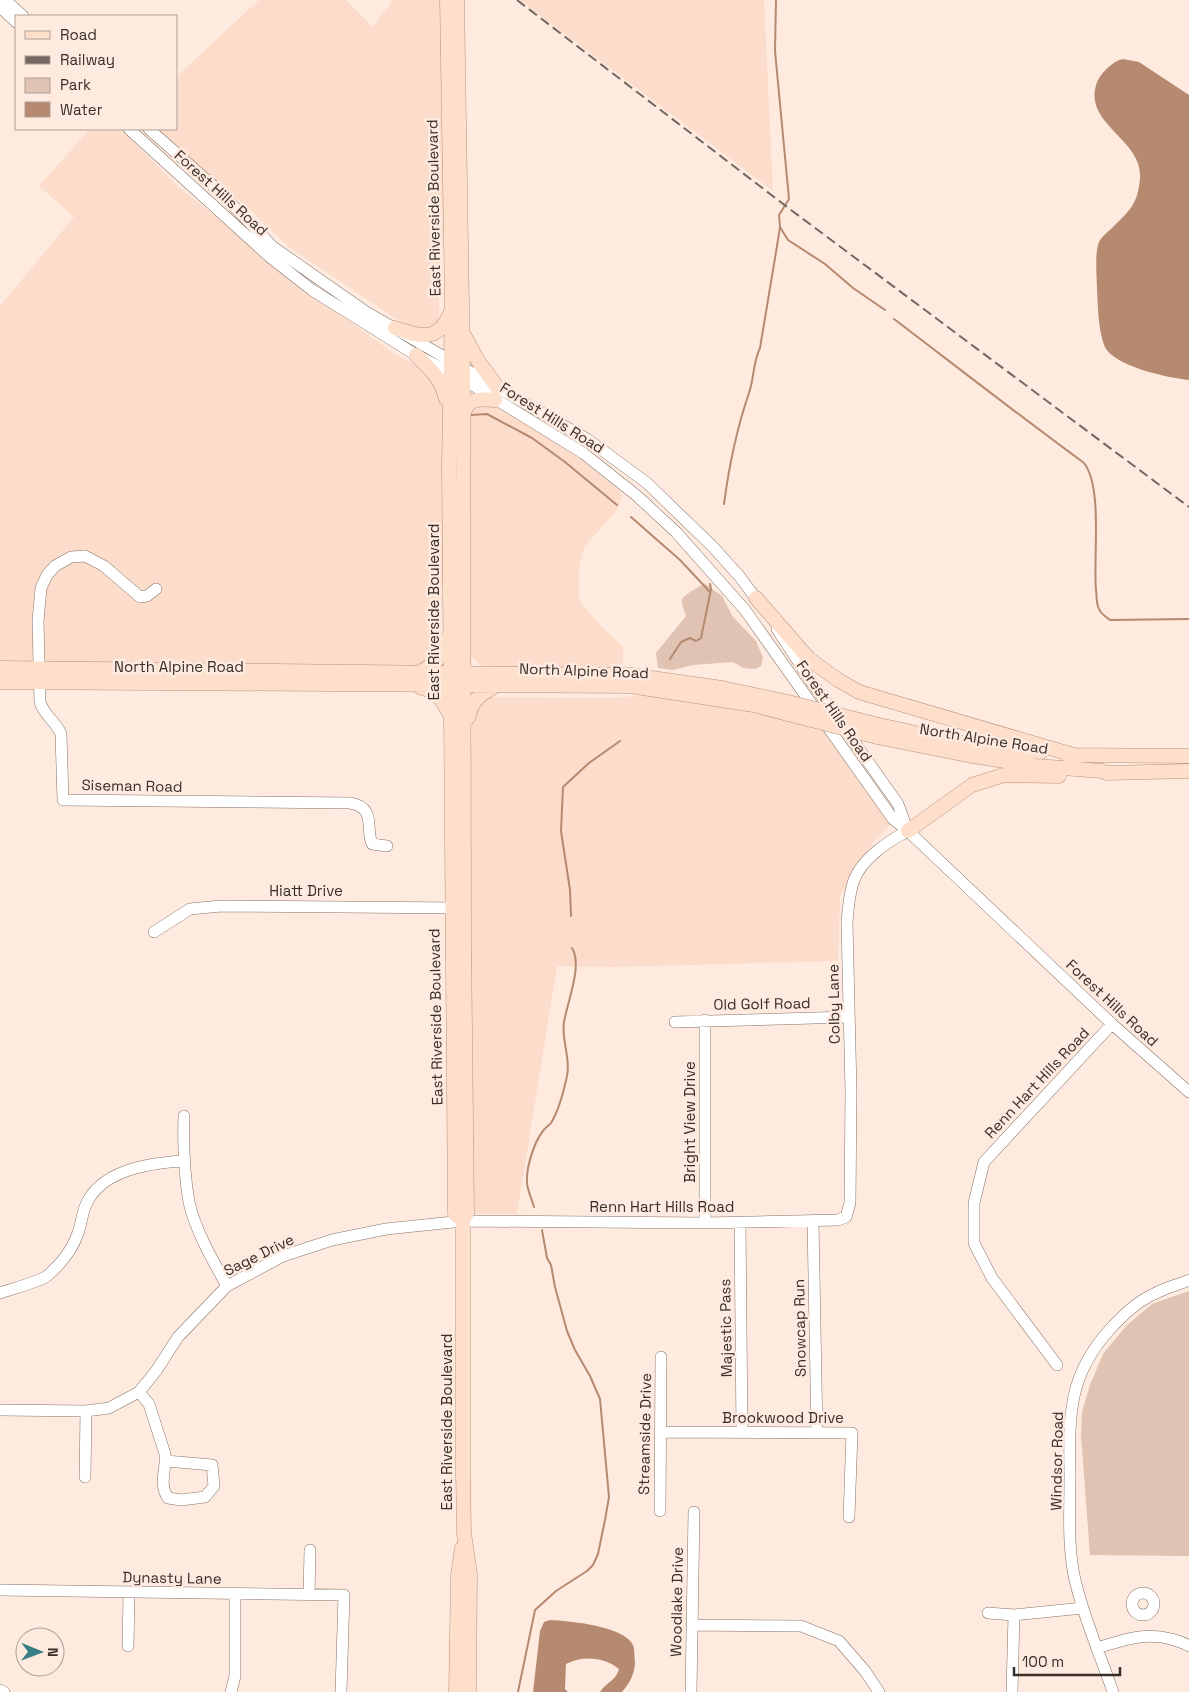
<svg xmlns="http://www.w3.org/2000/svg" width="1189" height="1692" font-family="'Space Grotesk',sans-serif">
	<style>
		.built { fill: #fcdcca }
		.green { fill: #e0c3b2 }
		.water { fill: #b58a70 }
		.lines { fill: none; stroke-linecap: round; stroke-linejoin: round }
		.stream { stroke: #b58a70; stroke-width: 2 }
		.minor-casing { stroke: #877265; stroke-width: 12 }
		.major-casing { stroke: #b7937d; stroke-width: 15 }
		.minor { stroke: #fff; stroke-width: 11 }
		.major { stroke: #fddfcc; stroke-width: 14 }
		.rail { stroke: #736760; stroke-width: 2; stroke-dasharray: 10 5; stroke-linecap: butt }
		.major-bridge-casing { stroke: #b7937d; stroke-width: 15; stroke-linecap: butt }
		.major-bridge { stroke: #fddfcc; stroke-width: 14 }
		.labels { text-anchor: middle; stroke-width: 5; stroke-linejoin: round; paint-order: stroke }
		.street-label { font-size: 15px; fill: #382f29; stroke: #feeadf }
	</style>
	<rect width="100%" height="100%" fill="#feeadf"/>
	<!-- built -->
	<path class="built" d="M259,0H346L373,27L393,0H441L444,159L443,241L439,272V319L435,328L424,330L404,324L289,247L251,211L156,129H176V77Z
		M520,0H764L773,191Z
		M90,129H120L180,188L318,299L395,354L421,368L431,377L443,403L444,562L442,587L441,631L438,653L416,668L223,663L181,666L0,664V306L74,217L39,186Z
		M483,402L496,407L517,418L572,453L620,491L622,497L618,509L584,547L579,568V600L599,624L623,647V662L617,670L494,669L480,665L471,656L468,648L469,406Z
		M644,695L713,703L767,714L824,732L891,824L874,841L840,896L838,961L613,967L557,966L517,1214H473L470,787L472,718L485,697L614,698Z"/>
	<!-- green -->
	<path class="green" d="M704,583L722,596L733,617L756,641L763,658L761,666L755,669L743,668L733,662L693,665L673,670L658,668L656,653L686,616C685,611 681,604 682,600C682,595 700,587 704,583Z
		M1189,1291V1556L1090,1555L1081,1435L1082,1412L1090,1385L1103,1354L1127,1325L1152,1304Z"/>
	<!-- water -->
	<path class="water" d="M1123,59L1139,62L1189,95V380C1169,378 1111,366 1104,345C1098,327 1098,308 1097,289C1097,276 1094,250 1100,240C1103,236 1107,232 1111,229C1129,211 1138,205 1140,178C1143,138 1079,123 1098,80C1103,71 1113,61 1123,59Z
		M550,1620C570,1621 624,1626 633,1645C635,1650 634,1656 635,1661C635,1673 630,1683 622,1692H600C606,1682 616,1681 619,1669C606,1657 581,1655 566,1664L565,1689L568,1692H533L540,1631L544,1622Z"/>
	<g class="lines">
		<!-- stream -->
		<path class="stream" d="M780,227L788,240L825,264L853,288L885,310
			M894,319C957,367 1020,416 1084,463C1103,487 1093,558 1096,590C1097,596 1096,604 1099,609C1101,614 1106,617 1110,620L1189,619
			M471,415L487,414L532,438L565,462L617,505
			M724,504C729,466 737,428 749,393C754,379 753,362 760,348L777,246L780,227L779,215L789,199L775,51L776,0
			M631,517L680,560L710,592
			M670,659L681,642L690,638L696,641L701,638L711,589L710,584
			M571,916L570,890L561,831L563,787L589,763L620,741
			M534,1207C532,1199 527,1190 527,1182C526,1168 534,1142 543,1131C545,1127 549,1126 551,1123C559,1110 564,1090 567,1076C571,1058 561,1040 564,1022C567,1003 583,965 572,948
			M518,1692L535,1610L556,1591L587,1571L593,1565L598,1554L605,1520L609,1497L600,1399L590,1376L575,1350L567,1331L555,1287L551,1265L547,1258L542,1230"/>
		<!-- minor casing -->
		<g class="minor-casing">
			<path id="minor" d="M5,0L23,16
				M0,7L16,22
				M129,129L271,258L312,290L416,355L463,379L583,453L636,495L676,532L745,610L893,819L908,831L1112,1024L1189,1092
				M149,129L219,191L273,247L366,312L587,439L647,483L713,547L740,577L760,604
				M156,589L147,596L140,597L104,566L85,556L71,557L55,566L47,575L41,588L38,621L40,702C44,716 56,721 61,734L63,800L350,803C377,808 365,827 372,844L387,846
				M777,629L809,678L898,804L907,829
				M154,932L190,909L221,906L460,908
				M705,1020V1223
				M675,1022L849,1017
				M184,1116C183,1145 184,1173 189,1202C195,1230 213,1261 227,1286
				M813,1222L817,1433
				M740,1223L742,1432
				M0,1293C11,1289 39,1282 47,1276C61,1264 72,1251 78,1233C81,1225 82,1215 85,1207C99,1170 149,1163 184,1161
				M1057,1365L992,1278L974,1243V1203L984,1162L1112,1024
				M139,1392L149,1404L165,1454C167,1468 158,1484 168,1498L181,1500L205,1497L214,1486L212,1465L166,1461
				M0,1410L86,1411L109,1408L139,1392L156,1371L178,1337L227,1286L283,1256L332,1240L386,1229L463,1221L705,1223L838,1220L846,1217L850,1203L851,1091L847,923C848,909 849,894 854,880C862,859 888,841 908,831
				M661,1432L852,1433L849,1517
				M85,1477L86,1411
				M660,1511L661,1357
				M0,1590L344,1595L341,1692
				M1132 1604a11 11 0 1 1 22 0a11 11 0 1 1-22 0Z
				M309,1594L310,1550
				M988,1613L1014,1615L1083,1608
				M692,1625L801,1626L839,1641L865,1671L879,1692
				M128,1646L129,1593
				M1097,1648C1124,1640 1143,1632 1171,1639C1177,1641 1183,1642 1189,1646
				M0,1690L4,1692
				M231,1692L235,1676V1593
				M691,1692L694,1512
				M1012,1692L1014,1615
				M1113,1692C1101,1657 1085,1621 1076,1584C1067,1550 1070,1510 1070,1475C1069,1414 1068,1374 1112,1327C1124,1314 1138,1301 1154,1294C1165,1288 1177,1285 1189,1280"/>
		</g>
		<!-- major casing -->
		<g class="major-casing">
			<path id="major" d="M447,0L452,304L449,465L455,1214L463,1221
				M457,0L463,368L464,940L467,1213L463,1221V1473L464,1533L470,1574L469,1692
				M395,328C421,337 439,343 451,311
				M464,335L478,361L497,387
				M416,355C431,370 441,378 446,399
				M463,417C467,397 478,399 495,400
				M756,598L809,659L838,680L859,692L1077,756
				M0,668L630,675L722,688L788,702
				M420,672C438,662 441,658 447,638
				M0,682L630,686L754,705L788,714
				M420,687C439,693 441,698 450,715
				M468,718C473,698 480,695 497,685
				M879,725L967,744L1041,752
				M877,737L967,755L1036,766L1102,771L1107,773L1189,771
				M1067,755L1189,756
				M908,831L972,785L1004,775L1059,776
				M456,1692L458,1575L462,1548"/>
		</g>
		<!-- minor -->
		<use href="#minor" class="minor"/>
		<!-- major -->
		<use href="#major" class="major"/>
		<!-- rail -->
		<path class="rail" d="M517,0L791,210L1189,507"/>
		<!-- major-bridge casing -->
		<g class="major-bridge-casing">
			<path id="major-bridge" d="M788,702L879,725
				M788,714L877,737"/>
		</g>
		<!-- major-bridge -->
		<use href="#major-bridge" class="major-bridge"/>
	</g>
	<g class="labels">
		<!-- street labels -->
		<g class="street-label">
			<text transform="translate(221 193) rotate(42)" y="5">Forest Hills Road</text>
			<text transform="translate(434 208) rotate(-91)" y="5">East Riverside Boulevard</text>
			<text transform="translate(552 418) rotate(32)" y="5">Forest Hills Road</text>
			<text transform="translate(434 612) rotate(-90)" y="5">East Riverside Boulevard</text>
			<text x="179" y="672">North Alpine Road</text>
			<text transform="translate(584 671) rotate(2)" y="5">North Alpine Road</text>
			<text transform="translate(834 711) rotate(55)" y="5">Forest Hills Road</text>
			<text transform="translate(984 739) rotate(9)" y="5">North Alpine Road</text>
			<text transform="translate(132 786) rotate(1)" y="5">Siseman Road</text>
			<text x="306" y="896">Hiatt Drive</text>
			<text transform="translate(1112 1003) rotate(43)" y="5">Forest Hills Road</text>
			<text transform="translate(762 1004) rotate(-1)" y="5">Old Golf Road</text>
			<text transform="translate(834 1004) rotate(-91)" y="5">Colby Lane</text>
			<text transform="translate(436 1017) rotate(-91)" y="5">East Riverside Boulevard</text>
			<text transform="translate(1037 1083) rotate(-47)" y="5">Renn Hart Hills Road</text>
			<text transform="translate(690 1122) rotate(-90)" y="5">Bright View Drive</text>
			<text x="662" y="1212">Renn Hart Hills Road</text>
			<text transform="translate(259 1255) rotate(-26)" y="5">Sage Drive</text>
			<text transform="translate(726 1328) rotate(-91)" y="5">Majestic Pass</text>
			<text transform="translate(800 1328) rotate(-91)" y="5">Snowcap Run</text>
			<text x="783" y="1423">Brookwood Drive</text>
			<text transform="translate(447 1422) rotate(-90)" y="5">East Riverside Boulevard</text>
			<text transform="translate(645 1434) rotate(-89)" y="5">Streamside Drive</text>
			<text transform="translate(1057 1461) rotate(-89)" y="5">Windsor Road</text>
			<text transform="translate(172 1578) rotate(1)" y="5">Dynasty Lane</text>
			<text transform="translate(677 1602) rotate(-89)" y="5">Woodlake Drive</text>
		</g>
	</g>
	<!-- legend -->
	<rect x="15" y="15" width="162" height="115" fill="#feeadf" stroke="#af9f96"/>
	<rect x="25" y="31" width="25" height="8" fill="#fddfcc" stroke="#af9f96"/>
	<text x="60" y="40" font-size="15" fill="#382f29">Road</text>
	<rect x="25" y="56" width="25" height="8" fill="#736760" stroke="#af9f96"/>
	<text x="60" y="65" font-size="15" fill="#382f29">Railway</text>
	<rect x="25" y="78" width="25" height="15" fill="#e0c3b2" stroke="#af9f96"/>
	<text x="60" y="90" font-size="15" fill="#382f29">Park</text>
	<rect x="25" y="102" width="25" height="15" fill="#b58a70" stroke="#af9f96"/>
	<text x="60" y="115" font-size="15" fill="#382f29">Water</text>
	<!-- north arrow -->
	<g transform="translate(40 1652) rotate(91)"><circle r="24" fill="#feeadf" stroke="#af9f96"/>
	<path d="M0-4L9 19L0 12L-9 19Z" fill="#388086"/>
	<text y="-8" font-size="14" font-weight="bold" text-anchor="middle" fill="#382f29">N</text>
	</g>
	<!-- scale -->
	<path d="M1014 1667v8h106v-8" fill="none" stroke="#382f29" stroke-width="2.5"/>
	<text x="1022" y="1667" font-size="15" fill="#382f29" stroke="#feeadf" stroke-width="4" paint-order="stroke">100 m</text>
</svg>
